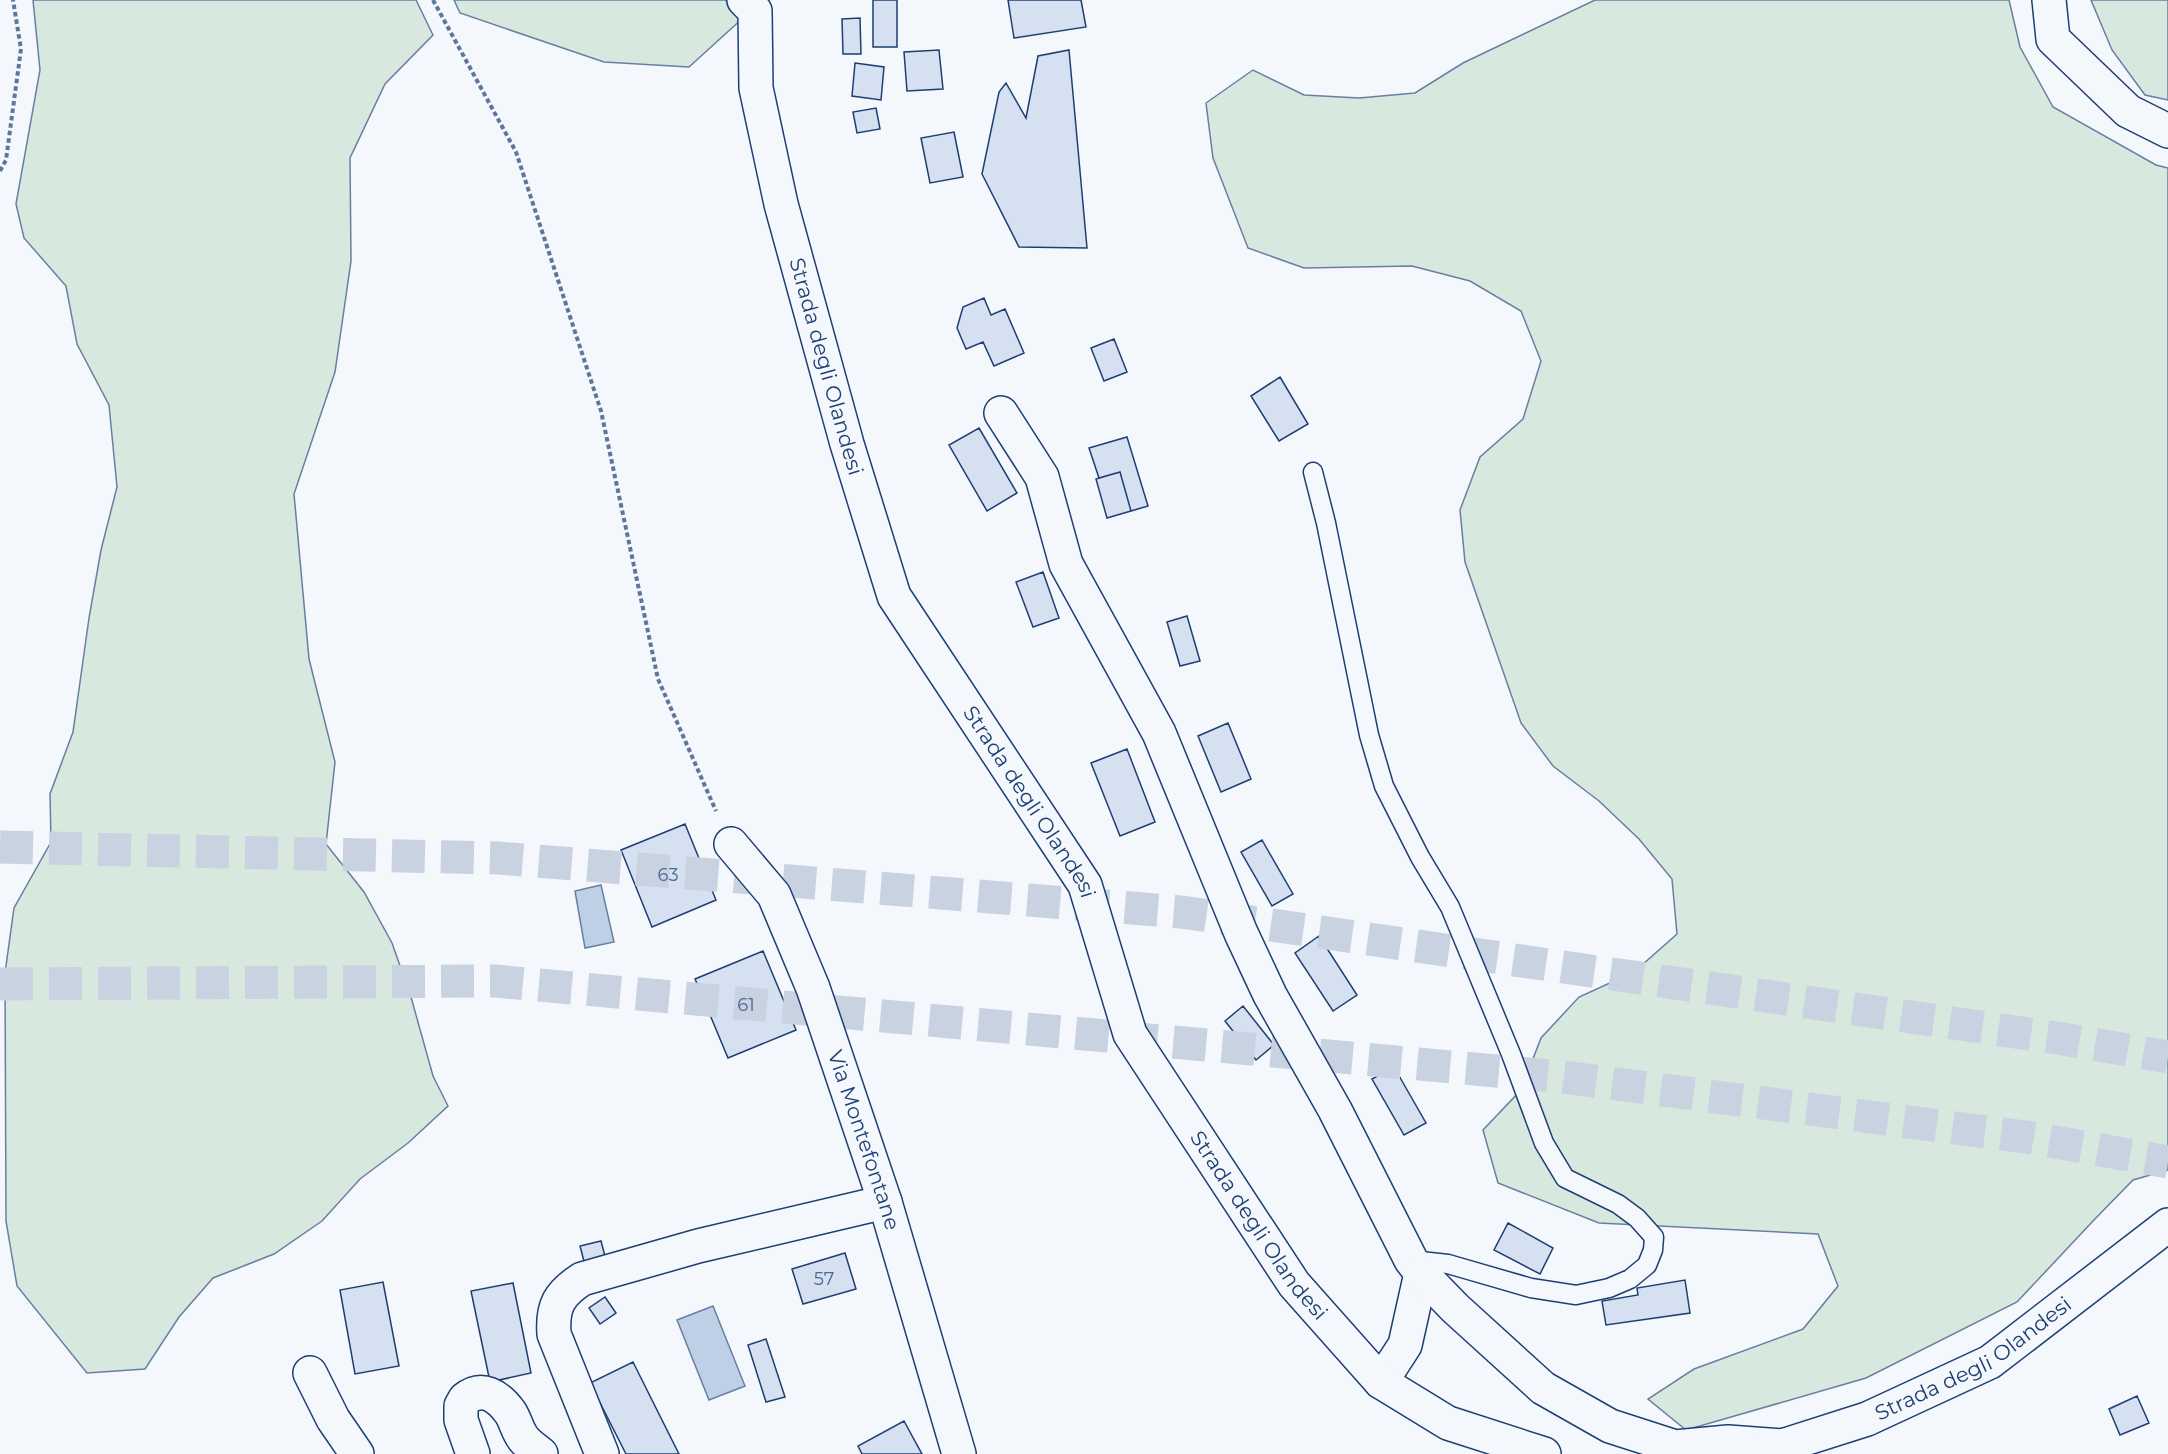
<svg xmlns="http://www.w3.org/2000/svg" width="2168" height="1454" font-family="Montserrat,sans-serif">
	<style>
		.green { fill: #d7e8df; stroke: #687fa3; stroke-width: 1.5 }
		.water { fill: #bed0e5; stroke: #687fa3; stroke-width: 1.5 }
		.building { fill: #d5e0f0; stroke: #1d3f73; stroke-width: 1.5 }
		.lines { fill: none; stroke-linecap: round; stroke-linejoin: round }
		.highway-tunnel { stroke: #c9d2e0; stroke-width: 33; stroke-dasharray: 33 16; stroke-linecap: butt }
		.lane-casing { stroke: #1d3f73; stroke-width: 21 }
		.street-casing { stroke: #1d3f73; stroke-width: 36 }
		.secondary-casing { stroke: #1d3f73; stroke-width: 36 }
		.path { stroke: #5e769c; stroke-width: 4; stroke-dasharray: 4.5 3; stroke-linecap: butt }
		.lane { stroke: #f4f7fb; stroke-width: 18 }
		.street { stroke: #f4f7fb; stroke-width: 33 }
		.secondary { stroke: #f4f7fb; stroke-width: 33 }
		.labels { text-anchor: middle; stroke-width: 4.5; stroke-linejoin: round; paint-order: stroke }
		.number-label { font-size: 18px; fill: #4b6792 }
		.street-label { font-size: 21px; fill: #1d3f73; stroke: #f4f7fb }
	</style>
	<rect width="100%" height="100%" fill="#f4f7fb"/>
	<!-- green -->
	<path class="green" d="M33,0H416L433,35L385,84L350,158L351,261L335,372L294,494L309,659L335,762L326,844L364,892L392,943L411,997L433,1076L448,1106L408,1143L360,1179L322,1221L274,1254L213,1278L179,1317L145,1369L87,1373L17,1286L6,1221L5,973L14,908L51,842L50,794L73,732L89,618L101,550L117,487L109,405L77,344L66,286L24,238L16,204L40,70Z
		M454,0H725L744,17L689,67L604,62L460,13Z
		M1595,0H2009L2020,47L2053,107L2156,165L2168,168V1170L2133,1180L2093,1221L2017,1302L1866,1378L1686,1430L1648,1399L1694,1369L1803,1329L1838,1286L1818,1234L1599,1223L1498,1183L1483,1130L1521,1090L1541,1038L1579,997L1634,972L1677,934L1672,879L1639,839L1599,801L1553,766L1521,723L1465,562L1460,510L1480,457L1523,419L1541,361L1521,311L1470,281L1412,266L1304,268L1248,248L1213,158L1206,103L1253,70L1304,95L1359,98L1415,93L1463,63Z
		M2091,0H2168V100L2145,95L2112,50Z"/>
	<!-- water -->
	<path class="water" d="M601,885L614,942L585,948L575,891Z
		M713,1306L745,1386L709,1400L677,1320Z"/>
	<!-- building -->
	<path class="building" d="M873,0H897V47H873Z
		M1008,0H1081L1086,27L1014,38Z
		M860,18L861,54H843L842,19Z
		M939,50L943,89L907,91L904,52Z
		M1069,50L1087,248L1019,247L982,174L999,92L1006,83L1026,118L1038,56Z
		M855,63L884,67L881,100L852,96Z
		M876,108L880,129L857,133L853,112Z
		M954,132L963,177L930,183L921,138Z
		M984,298L991,315L1005,309L1024,353L994,366L983,342L966,349L957,328L963,307Z
		M1114,339L1127,372L1104,381L1091,348Z
		M1280,377L1308,424L1279,441L1251,396Z
		M979,428L1017,493L987,511L949,445Z
		M1127,437L1148,506L1131,511L1120,472L1099,478L1089,448Z
		M1120,472L1131,511L1107,518L1096,479Z
		M1043,572L1059,618L1033,627L1016,582Z
		M1187,616L1200,661L1180,666L1167,622Z
		M1228,723L1251,779L1221,792L1198,736Z
		M1127,749L1155,822L1120,836L1091,763Z
		M685,824L716,900L652,927L621,850Z
		M1262,840L1293,894L1272,906L1241,852Z
		M1319,936L1357,995L1333,1011L1295,953Z
		M763,951L796,1030L728,1058L695,979Z
		M1243,1006L1274,1045L1256,1060L1225,1021Z
		M1394,1067L1426,1123L1404,1135L1372,1079Z
		M1508,1223L1553,1248L1540,1274L1494,1250Z
		M601,1241L606,1260L585,1265L580,1246Z
		M845,1253L856,1289L803,1304L792,1269Z
		M1685,1280L1690,1313L1606,1325L1602,1301L1638,1295L1637,1288Z
		M383,1282L399,1366L355,1374L340,1290Z
		M513,1283L531,1373L490,1382L471,1291Z
		M605,1297L616,1313L600,1324L589,1308Z
		M766,1339L785,1397L766,1402L748,1345Z
		M633,1362L679,1454H626L590,1383Z
		M2137,1396L2149,1423L2120,1435L2109,1409Z
		M904,1421L922,1454H862L858,1446Z"/>
	<g class="lines">
		<!-- highway-tunnel -->
		<path class="highway-tunnel" d="M0,847L498,858L1181,912L2057,1038L2168,1057
			M0,984L494,981L1563,1077L2032,1138L2168,1162"/>
		<!-- lane casing -->
		<g class="lane-casing">
			<path id="lane" d="M1313,472L1326,523L1369,735L1384,786L1420,857L1450,907L1511,1054L1544,1143L1565,1178L1618,1204L1637,1218L1654,1237L1653,1250L1647,1265L1630,1279L1609,1288L1576,1295L1531,1288L1448,1264L1411,1260"/>
		</g>
		<!-- street casing -->
		<g class="street-casing">
			<g id="street">
				<path d="M1001,413L1042,477L1066,564L1159,733L1241,933L1270,995L1335,1110L1411,1260L1421,1273L1405,1345L1381,1382"/>
				<path id="s1" d="M731,844L774,895L813,988L885,1202L959,1454"/>
				<path d="M1421,1273L1455,1308L1543,1388L1610,1426L1675,1447L1728,1442L1783,1446"/>
				<path d="M310,1373L333,1419L357,1454"/>
				<path d="M473,1454L461,1420V1406L465,1399C482,1385 498,1396 510,1412C515,1419 517,1430 523,1438C527,1444 535,1449 541,1454"/>
				<path d="M602,1454L554,1334C552,1306 559,1294 582,1279L698,1246L885,1202"/>
			</g>
		</g>
		<!-- secondary casing -->
		<g class="secondary-casing">
			<g id="secondary">
				<path id="s2" d="M744,0L755,11L756,88L781,204L847,444L894,596L1085,885L1130,1034L1294,1284L1381,1382L1448,1423L1544,1454"/>
				<path d="M2049,0L2053,39L2128,111L2168,131"/>
				<path id="s3" d="M1757,1454L1867,1419L1990,1362L2168,1225"/>
			</g>
		</g>
		<!-- path -->
		<path class="path" d="M433,0L516,152L601,411L658,679L716,811
			M0,171L6,160L21,49L13,0"/>
		<!-- lane -->
		<use href="#lane" class="lane"/>
		<!-- street -->
		<use href="#street" class="street"/>
		<!-- secondary -->
		<use href="#secondary" class="secondary"/>
	</g>
	<g class="labels">
		<!-- number labels -->
		<g class="number-label">
			<text x="668" y="881">63</text>
			<text x="746" y="1011">61</text>
			<text x="824" y="1285">57</text>
		</g>
		<!-- street labels -->
		<g class="street-label">
			<text dy="7" stroke="none"><textPath href="#s2" startOffset="380">Strada degli Olandesi</textPath></text>
			<text dy="7" stroke="none"><textPath href="#s2" startOffset="866">Strada degli Olandesi</textPath></text>
			<text dy="7" stroke="none"><textPath href="#s1" startOffset="328">Via Montefontane</textPath></text>
			<text dy="7" stroke="none"><textPath href="#s2" startOffset="1352">Strada degli Olandesi</textPath></text>
			<text dy="7" stroke="none"><textPath href="#s3" startOffset="238">Strada degli Olandesi</textPath></text>
		</g>
	</g>
</svg>
